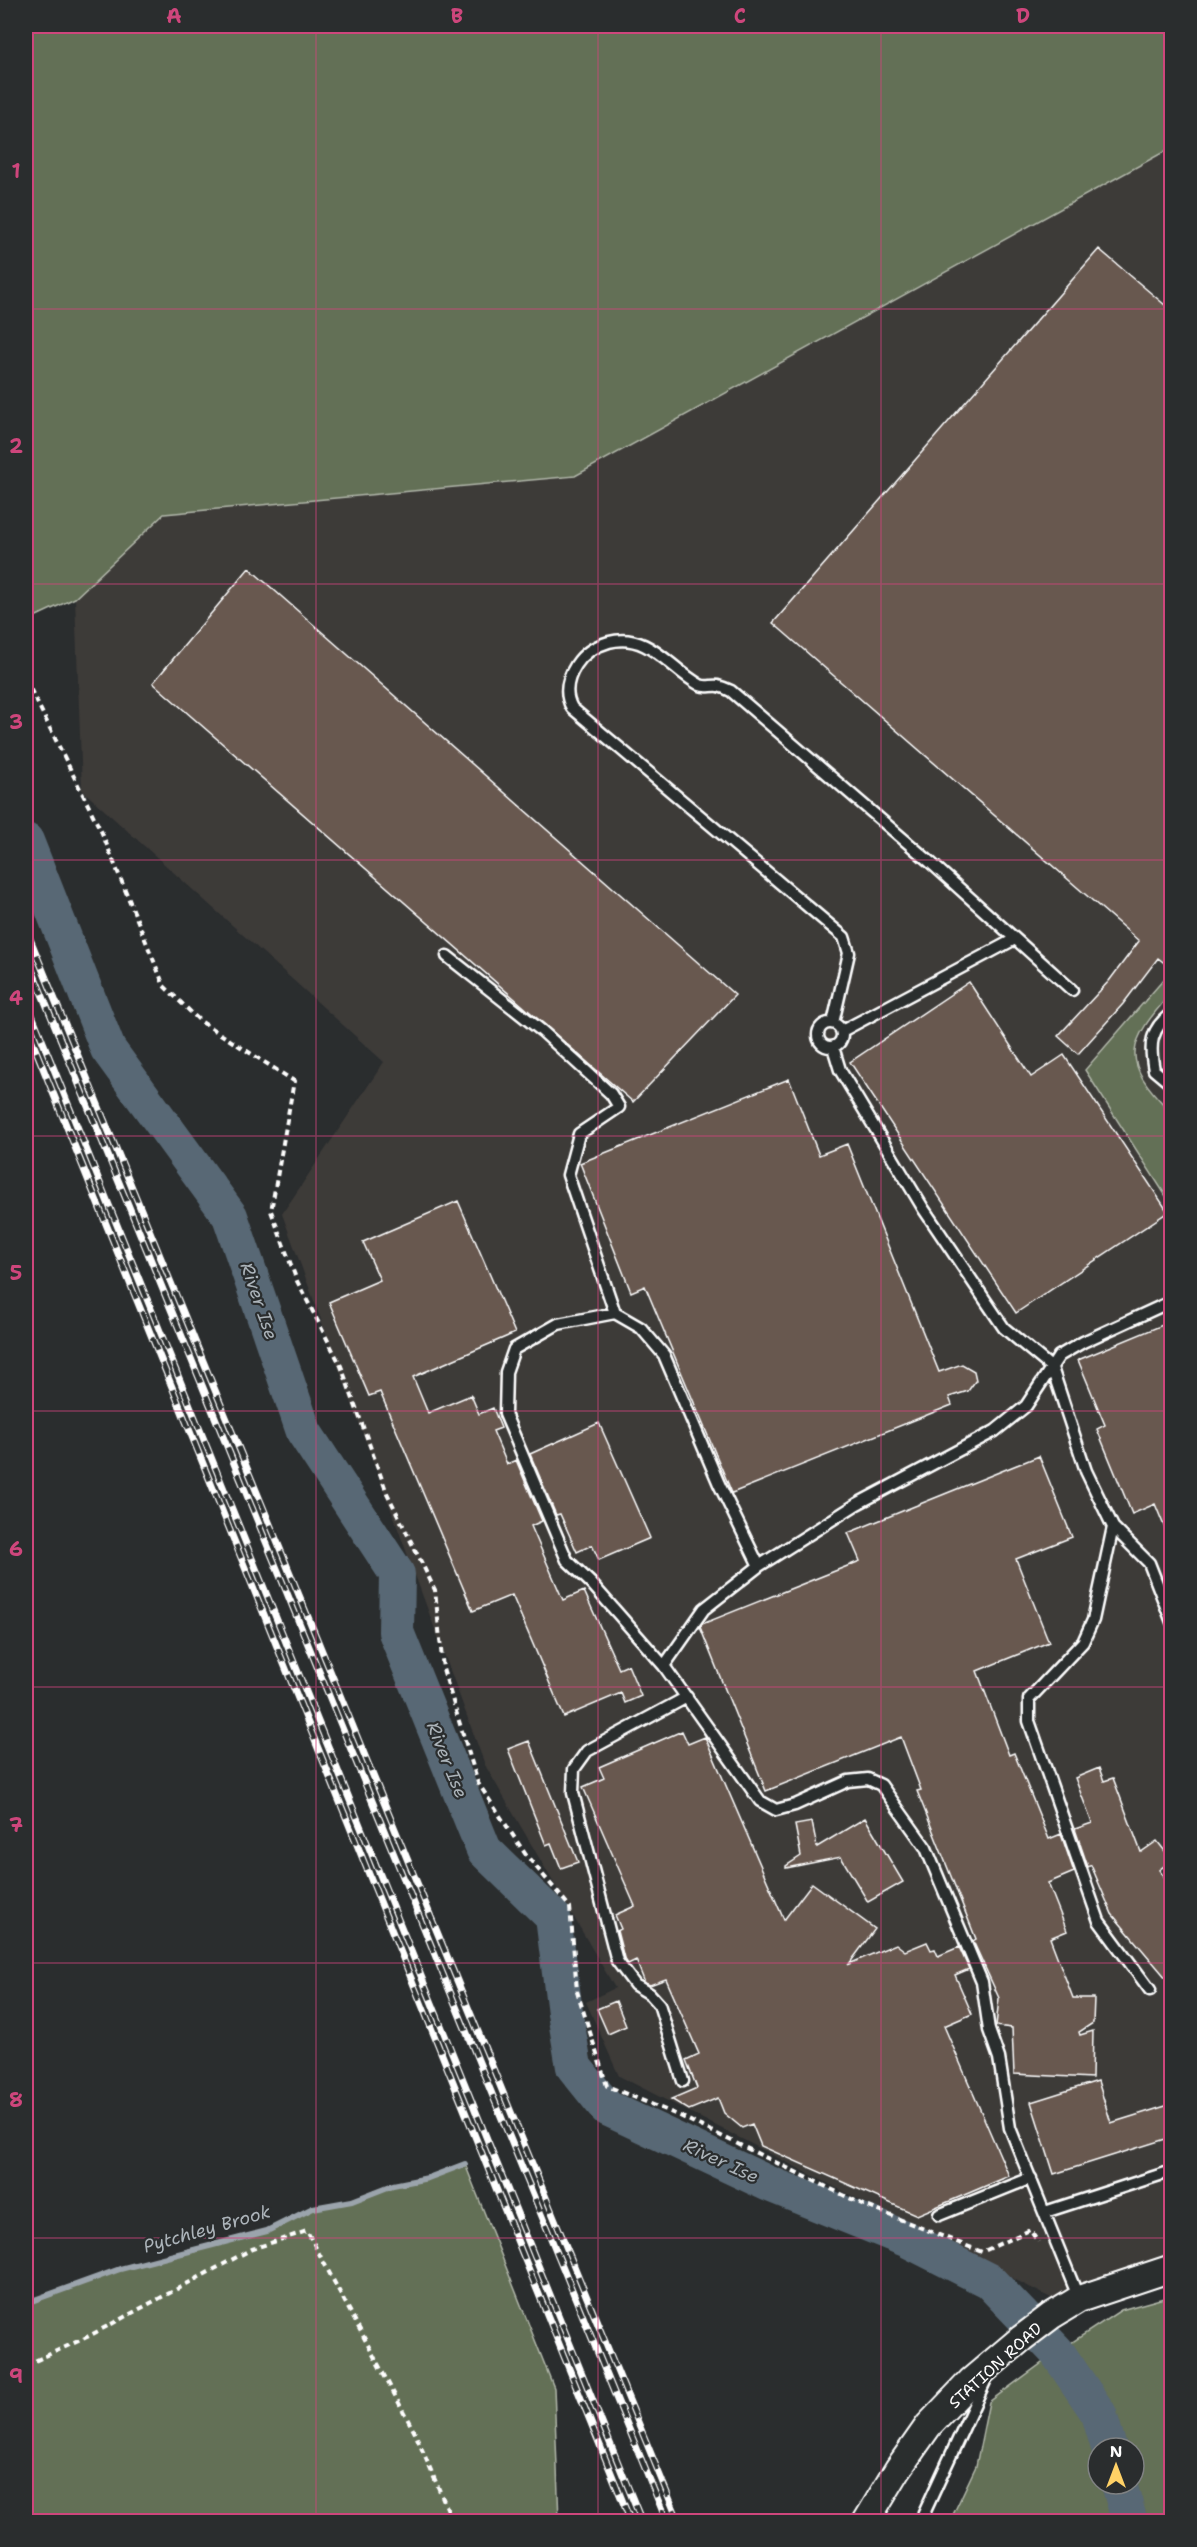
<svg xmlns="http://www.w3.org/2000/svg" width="1197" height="2547" font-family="'Shantell Sans',sans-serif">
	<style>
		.built { fill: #3d3a38 }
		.green { fill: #636f56; stroke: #b1b7aa; stroke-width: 1.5; fill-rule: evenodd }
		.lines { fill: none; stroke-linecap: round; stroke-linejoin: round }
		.stream { stroke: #9ba4ac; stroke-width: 6 }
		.river { stroke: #586874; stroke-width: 36 }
		.building { fill: #685850; stroke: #fff; stroke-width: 1.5 }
		.service-casing { stroke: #fff; stroke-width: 15 }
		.tertiary-casing { stroke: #fff; stroke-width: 30 }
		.path { stroke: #fff; stroke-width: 4; stroke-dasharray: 6 4.5; stroke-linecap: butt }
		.service { stroke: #2a2d2e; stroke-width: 10 }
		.tertiary { stroke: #2a2d2e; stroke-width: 26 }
		.rail-casing { stroke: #fff; stroke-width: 7 }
		.rail { stroke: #2a2d2e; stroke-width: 4.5; stroke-dasharray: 14; stroke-linecap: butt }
		.grid { fill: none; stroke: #ce467c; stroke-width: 1.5; stroke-opacity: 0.55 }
		.labels { text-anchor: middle; stroke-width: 4.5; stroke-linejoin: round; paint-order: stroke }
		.street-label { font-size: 16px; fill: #fff; stroke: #2a2d2e }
		.water-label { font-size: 18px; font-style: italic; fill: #acb4ba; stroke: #2a2d2e }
		.neatline { fill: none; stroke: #ce467c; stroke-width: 2 }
		.grid-label { font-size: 20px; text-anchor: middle; font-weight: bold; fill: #ce467c }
	</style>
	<rect width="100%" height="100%" fill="#2a2d2e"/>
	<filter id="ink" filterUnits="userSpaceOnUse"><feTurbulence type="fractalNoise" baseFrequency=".0167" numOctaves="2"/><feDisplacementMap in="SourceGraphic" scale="12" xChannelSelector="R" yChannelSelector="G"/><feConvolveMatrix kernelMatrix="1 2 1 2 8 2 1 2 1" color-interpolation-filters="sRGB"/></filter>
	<g filter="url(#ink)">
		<!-- built -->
		<path class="built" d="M1171,148V2256L1051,2298L619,2076L586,2002L615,1988L485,1765L282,1214L384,1062L82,790L75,598L164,514L575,476Z"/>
		<!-- green -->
		<path class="green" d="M26,26H1171V148L575,476L164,514L75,598L26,621Z
			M1171,971V993C1127,1044 1119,1060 1171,1112V1204L1085,1070Z
			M465,2164L554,2388L559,2521H26V2303L120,2269L267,2231L313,2208L352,2201L393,2185L428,2178Z
			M1171,2296V2521H950L976,2466L989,2402L1057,2352L1121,2310ZM1095,2408L1099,2414L1109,2448H1134V2484H1119L1128,2517L1117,2484H1098V2448H1107Z"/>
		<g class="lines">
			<!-- stream -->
			<path class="stream" d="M26,2303L120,2269L267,2231L313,2208L352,2201L393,2185L428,2178L465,2164"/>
			<!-- river -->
			<path class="river" d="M26,841L108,1049L230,1216L304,1432L397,1574L396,1632L484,1850L553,1917L565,2013L574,2067L607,2108L767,2183L906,2239L989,2281L1057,2352L1099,2414L1109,2448
				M1119,2484L1130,2522"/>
		</g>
		<!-- building -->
		<path class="building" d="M1099,249L1172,311V969L1158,958L1123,1004L1078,1054L1058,1036L1109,981L1139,941L773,623Z
			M249,568L735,995L633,1102L153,683Z
			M969,982L1031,1077L1064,1055L1168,1212L1016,1313L850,1062Z
			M789,1079L819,1155L847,1144L939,1372L962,1364L974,1371L976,1380L968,1391L949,1397L952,1405L732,1493L645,1286L631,1292L580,1163Z
			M458,1201L515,1333L413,1377L428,1413L471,1395L479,1414L493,1408L501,1428L493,1431L507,1464L516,1460L542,1521L531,1526L563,1600L584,1591L619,1669L628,1665L641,1696L625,1703L621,1693L564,1717L512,1595L473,1611L380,1392L369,1396L329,1302L380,1280L363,1242Z
			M1172,1321V1543H1171L1155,1504L1132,1514L1097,1429L1105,1425L1078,1360Z
			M599,1423L650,1538L599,1560L592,1545L577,1552L560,1514L556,1515L530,1454Z
			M1039,1456L1072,1537L1016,1559L1049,1642L977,1671L1009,1755L1014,1753L1049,1839L1061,1834L1074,1872L1048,1883L1067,1931L1050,1938L1073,1998H1094L1093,2023L1079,2032L1080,2035L1093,2031L1092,2078L1014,2074L1012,2028L996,2026L999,1998L973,1941L976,1939L917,1791L921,1790L901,1737L766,1791L700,1627L702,1624L860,1561L848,1533Z
			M682,1731L688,1744L705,1737L784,1920L812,1883L875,1929L849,1964L896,1944L905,1951L927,1942L931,1950L935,1949L938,1956L959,1947L969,1969L955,1975L972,2014L944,2026L1009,2176L917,2215L761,2146L752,2124L742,2128L724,2113L718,2098L689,2110L671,2099L697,2088L686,2060L699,2054L666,1979L650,1985L645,1983L636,1960L628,1964L624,1958L617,1931L621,1929L615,1915L635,1906L583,1787L604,1778L599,1767Z
			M529,1741L578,1862L561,1868L551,1843L546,1845L508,1749Z
			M1099,1768L1104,1781L1113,1778L1141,1852L1157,1841L1172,1860L1159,1870L1172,1888V1985L1112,1914L1091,1865L1088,1867L1075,1829L1092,1823L1075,1778Z
			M865,1818L903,1882L868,1902L841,1857L786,1868V1866L801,1856L795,1825L812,1822L817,1847Z
			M616,2001L626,2026L608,2034L597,2009Z
			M1098,2081L1111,2123L1172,2104V2137L1054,2174L1031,2102Z"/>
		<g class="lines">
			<!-- service casing -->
			<g class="service-casing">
				<path id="service" d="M447,956L542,1031L611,1094L619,1107L579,1134L568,1175L615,1313
					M1172,1013C1150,1029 1149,1045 1154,1070L1172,1085
					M818 1035a12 12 0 1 1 24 0a12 12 0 1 1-24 0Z
					M833,1023L849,953L844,937L572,708C564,694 567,679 576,665C583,654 595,646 609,642C649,632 669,668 700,685C706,688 712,685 718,686C722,687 727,689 731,691L930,862L1072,990
					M842,1031L1015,939
					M833,1047L840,1070L923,1208L1004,1328L1052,1368L1086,1471L1113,1527L1093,1620L1083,1642L1029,1699V1721L1099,1921L1150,1990
					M1113,1527L1149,1563L1172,1622
					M759,1566L719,1484L664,1355L641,1328L615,1313L558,1324L514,1349L506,1372L505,1414L567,1560L591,1583L664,1666L760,1801L776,1810L795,1805L848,1781L868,1779L881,1785L926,1848L982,1982L989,2030L999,2058L1010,2128L1079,2299
					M664,1666L704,1609L759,1566L857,1504L995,1431L1026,1406L1059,1356L1083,1342L1172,1301
					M683,2081L659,2004L650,1994L635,1985L617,1961L573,1793L574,1769L587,1751L687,1697
					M1045,2212L1172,2171
					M939,2215L1031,2178
					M920,2522L987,2377"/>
			</g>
			<!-- tertiary casing -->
			<g class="tertiary-casing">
				<path id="tertiary" d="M866,2522L898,2469L929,2425L971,2381L1022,2338L1051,2316L1079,2299L1172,2268"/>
			</g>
			<!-- path -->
			<path class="path" d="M26,680L102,833L164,986L200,1021L294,1081L271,1211L297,1281L341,1366L387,1493L435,1590L443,1669L478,1783L526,1855L570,1907L577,1991L607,2086L680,2116L864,2205L982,2252L1030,2230L1038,2242
				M26,2365L87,2337L252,2249L307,2231L415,2433L453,2522"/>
			<!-- service -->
			<use href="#service" class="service"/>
			<!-- tertiary -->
			<use href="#tertiary" class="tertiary"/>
			<!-- rail casing -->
			<g class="rail-casing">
				<path id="rail" d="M26,929L679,2522
					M26,955L667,2522
					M26,1000L642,2522
					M26,1026L631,2522"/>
			</g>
			<!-- rail -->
			<use href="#rail" class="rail"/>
		</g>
	</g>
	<!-- grid -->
	<path class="grid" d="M316,26V2522M598,26V2522M881,26V2522M26,309H1172M26,584H1172M26,860H1172M26,1136H1172M26,1411H1172M26,1687H1172M26,1963H1172M26,2238H1172"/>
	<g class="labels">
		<!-- street labels -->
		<g class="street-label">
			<text transform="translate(995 2365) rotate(-42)" y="6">STATION ROAD</text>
		</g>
		<!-- water labels -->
		<g class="water-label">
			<text transform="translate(259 1301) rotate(71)" y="6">River Ise</text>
			<text transform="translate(447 1760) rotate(68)" y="6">River Ise</text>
			<text transform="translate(721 2161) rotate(25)" y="6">River Ise</text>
			<text transform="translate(207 2229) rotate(-16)" y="6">Pytchley Brook</text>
		</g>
	</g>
	<!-- margin -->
	<rect width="1197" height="2547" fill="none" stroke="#2a2d2e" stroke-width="66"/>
	<!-- north arrow -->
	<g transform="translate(1116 2466)"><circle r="28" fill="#2a2d2e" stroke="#7f8182" stroke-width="1.5"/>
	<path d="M0-4.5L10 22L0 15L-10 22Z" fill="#ffd166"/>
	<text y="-9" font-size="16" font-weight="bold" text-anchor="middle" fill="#ffffff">N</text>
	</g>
	<rect x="33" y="33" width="1131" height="2481" class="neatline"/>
	<g class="grid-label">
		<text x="174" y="23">A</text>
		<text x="457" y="23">B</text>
		<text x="740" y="23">C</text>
		<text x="1023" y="23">D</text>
		<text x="16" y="178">1</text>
		<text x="16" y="453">2</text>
		<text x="16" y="729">3</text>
		<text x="16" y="1005">4</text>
		<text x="16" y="1280">5</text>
		<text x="16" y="1556">6</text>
		<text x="16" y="1832">7</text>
		<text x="16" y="2107">8</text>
		<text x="16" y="2383">9</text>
	</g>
</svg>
